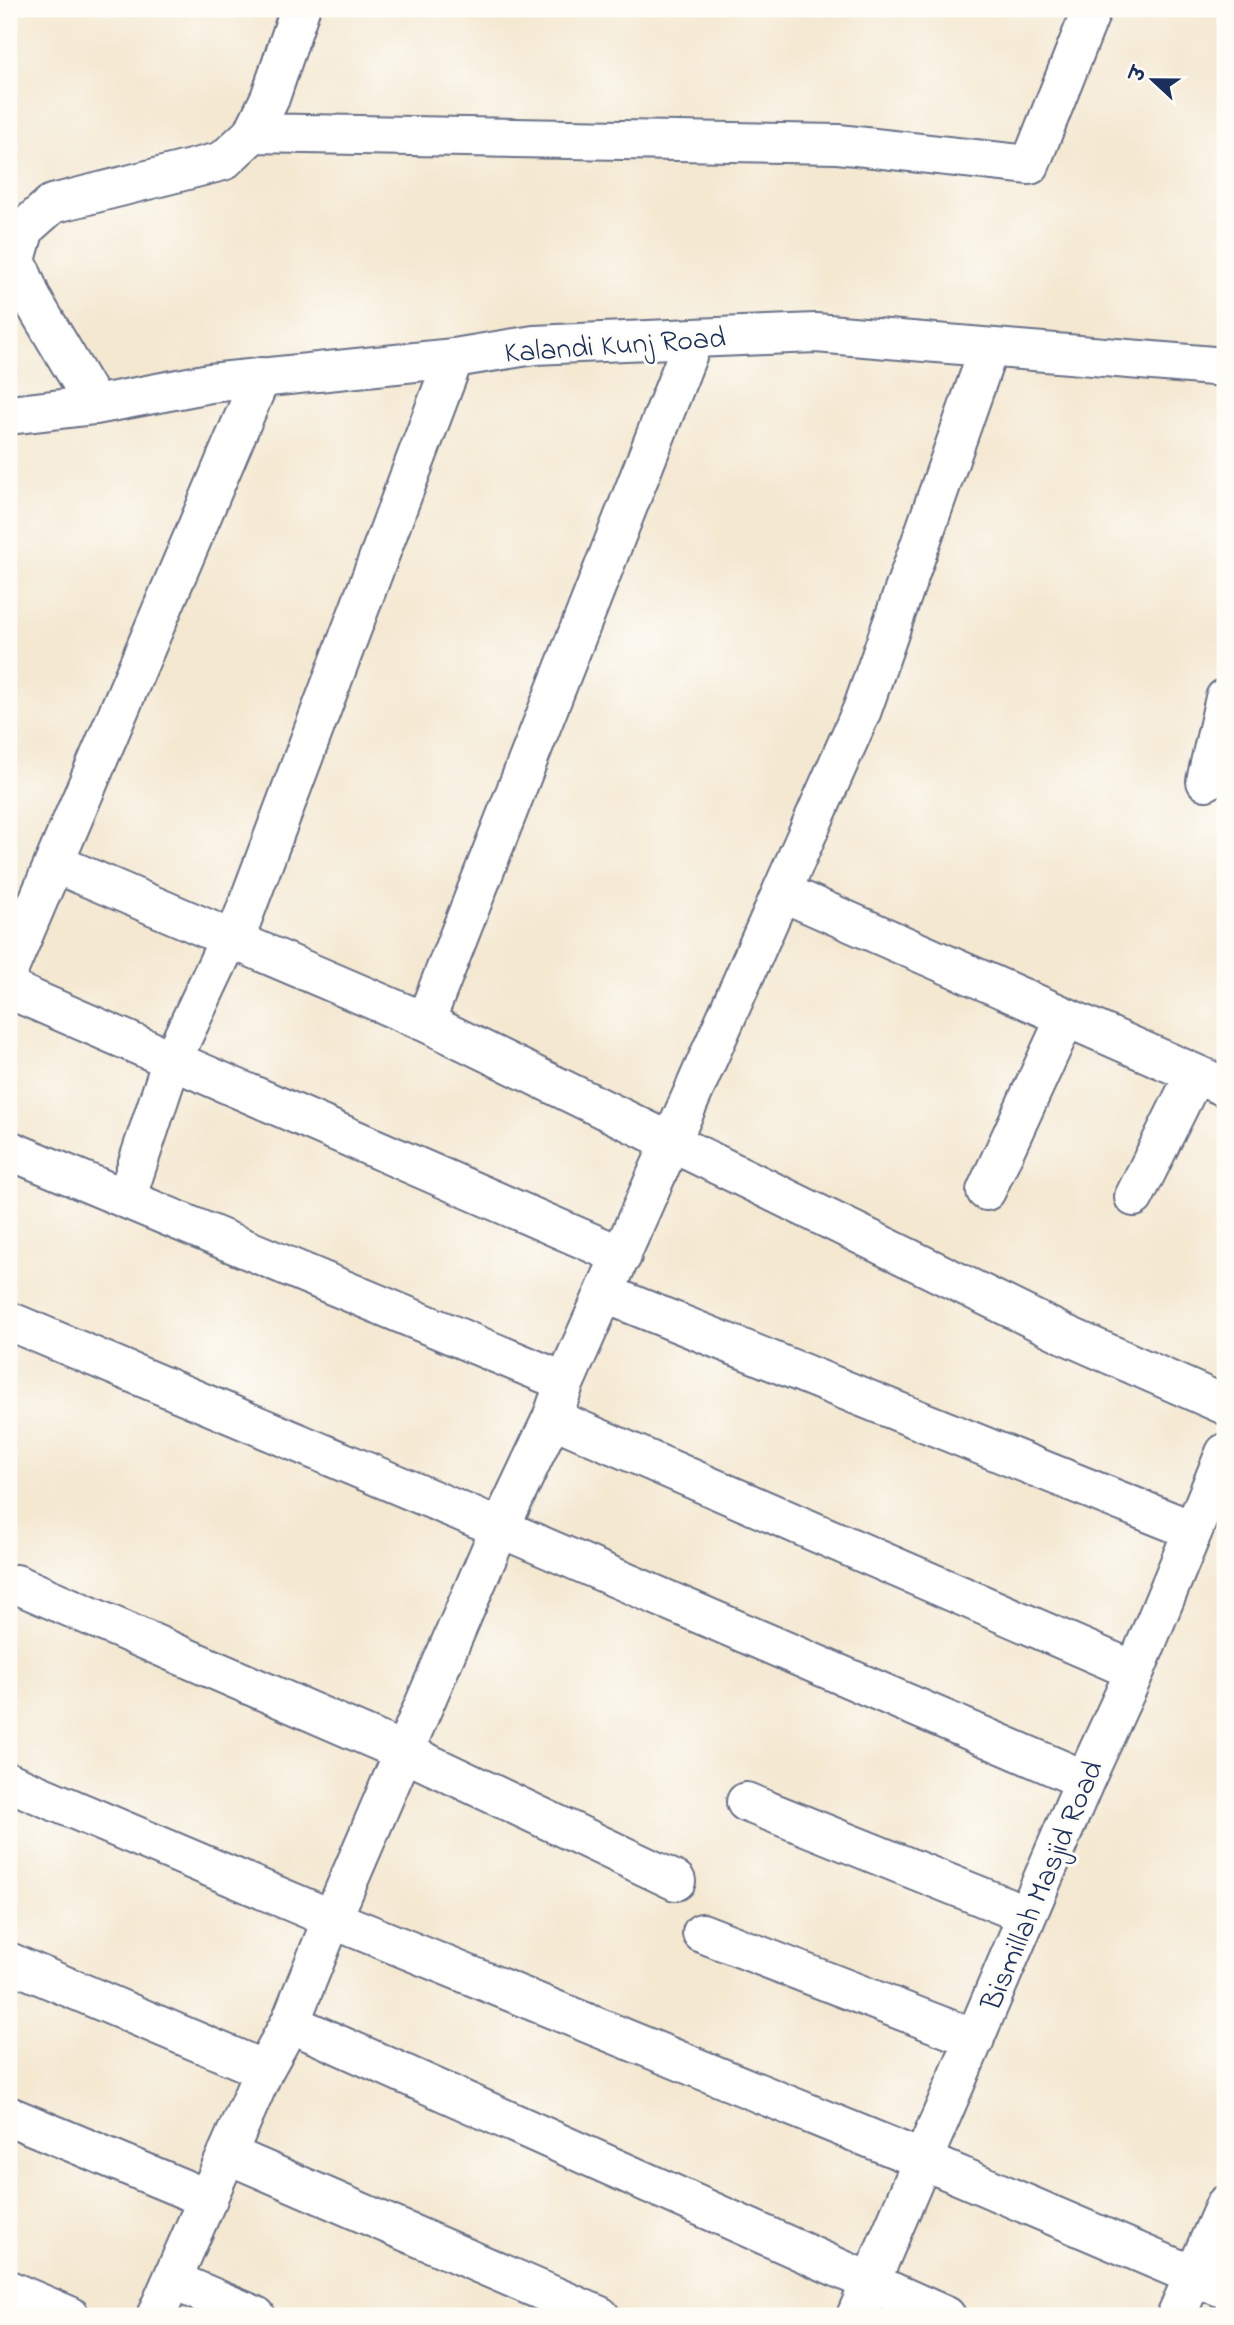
<svg xmlns="http://www.w3.org/2000/svg" width="1234" height="2325" font-family="'Indie Flower','Playpen Sans Deva',sans-serif">
	<style>
		.lines { fill: none; stroke-linecap: round; stroke-linejoin: round }
		.minor-casing { stroke: #677086; stroke-width: 42 }
		.tertiary-casing { stroke: #677086; stroke-width: 42 }
		.minor { stroke: #fff; stroke-width: 38 }
		.tertiary { stroke: #fff; stroke-width: 38 }
		.labels { text-anchor: middle; stroke-width: 6; stroke-linejoin: round; paint-order: stroke }
		.street-label { font-size: 30px; fill: #1b2f5e; stroke: #fdfcf7 }
	</style>
	<rect width="100%" height="100%" fill="#fdfcf7"/>
	<filter id="ink" filterUnits="userSpaceOnUse"><feTurbulence type="fractalNoise" baseFrequency=".0143" numOctaves="2"/><feDisplacementMap in="SourceGraphic" scale="14" xChannelSelector="R" yChannelSelector="G"/><feConvolveMatrix kernelMatrix="1 2 1 2 8 2 1 2 1" color-interpolation-filters="sRGB"/></filter>
	<filter id="wash" filterUnits="userSpaceOnUse"><feTurbulence type="fractalNoise" baseFrequency=".00686" numOctaves="4" result="noise"/><feDisplacementMap in="SourceGraphic" scale="28" xChannelSelector="R" yChannelSelector="G"/><feGaussianBlur stdDeviation="1.57" result="paint"/><feColorMatrix in="noise" values="0 0 0 0 0 0 0 0 0 0 0 0 0 0 0 0 0 1.4 0 .05"/><feComposite in="paint" operator="in"/></filter>
	<g filter="url(#wash)">
		<rect width="100%" height="100%" fill="#f4e8d1"/>
	</g>
	<g filter="url(#ink)">
		<g class="lines">
			<!-- minor casing -->
			<g class="minor-casing">
				<path id="minor" d="M253,133L838,144L1030,165L1092,9
					M95,405L32,299L16,260L25,228L52,204L223,161L253,133L270,98L300,9
					M1206,781L1225,698
					M54,863L425,1022L1066,1335L1225,1405
					M782,892L1225,1087
					M234,941L454,358
					M9,969L261,377
					M9,989L622,1256
					M425,1022L694,338
					M9,1150L565,1382
					M986,1191L1066,1017
					M1134,1197L1195,1074
					M126,1199L172,1060L229,939
					M606,1294L1192,1530
					M9,1321L500,1528L1085,1780
					M552,1418L1135,1671
					M16,1584L404,1752L676,1881
					M9,1782L332,1919L923,2160L1225,2289
					M746,1802L1027,1915
					M702,1933L975,2039
					M9,1962L264,2070
					M290,2023L946,2316
					M9,2116L208,2199
					M227,2154L600,2316
					M172,2280L256,2316
					M9,2290L70,2316
					M156,2316L264,2070L290,2023L332,1919L500,1528L552,1418L565,1382L862,710L989,348
					M856,2316L1085,1780L1135,1671L1225,1453
					M1176,2316L1225,2205"/>
			</g>
			<!-- tertiary casing -->
			<g class="tertiary-casing">
				<path id="tertiary" d="M9,415L95,405L210,383L454,358L534,345L694,338L816,333L1225,367"/>
			</g>
			<!-- minor -->
			<use href="#minor" class="minor"/>
			<!-- tertiary -->
			<use href="#tertiary" class="tertiary"/>
		</g>
	</g>
	<g class="labels">
		<!-- street labels -->
		<g class="street-label">
			<text transform="translate(615 344) rotate(-4)" y="10">Kalandi Kunj Road</text>
			<text transform="translate(1041 1885) rotate(-67)" y="10">Bismillah Masjid Road</text>
		</g>
	</g>
	<!-- margin -->
	<rect width="1234" height="2325" fill="none" stroke="#fdfcf7" stroke-width="35"/>
	<!-- north arrow -->
	<g transform="translate(1153 80) rotate(292)" stroke="#fdfcf7" stroke-width="5" paint-order="stroke">
	<path d="M0-5L12 26L0 18L-12 26Z" fill="#1b2f5e"/>
	<text y="-10" font-size="19" font-weight="bold" text-anchor="middle" fill="#1b2f5e">उ</text>
	</g>
</svg>
